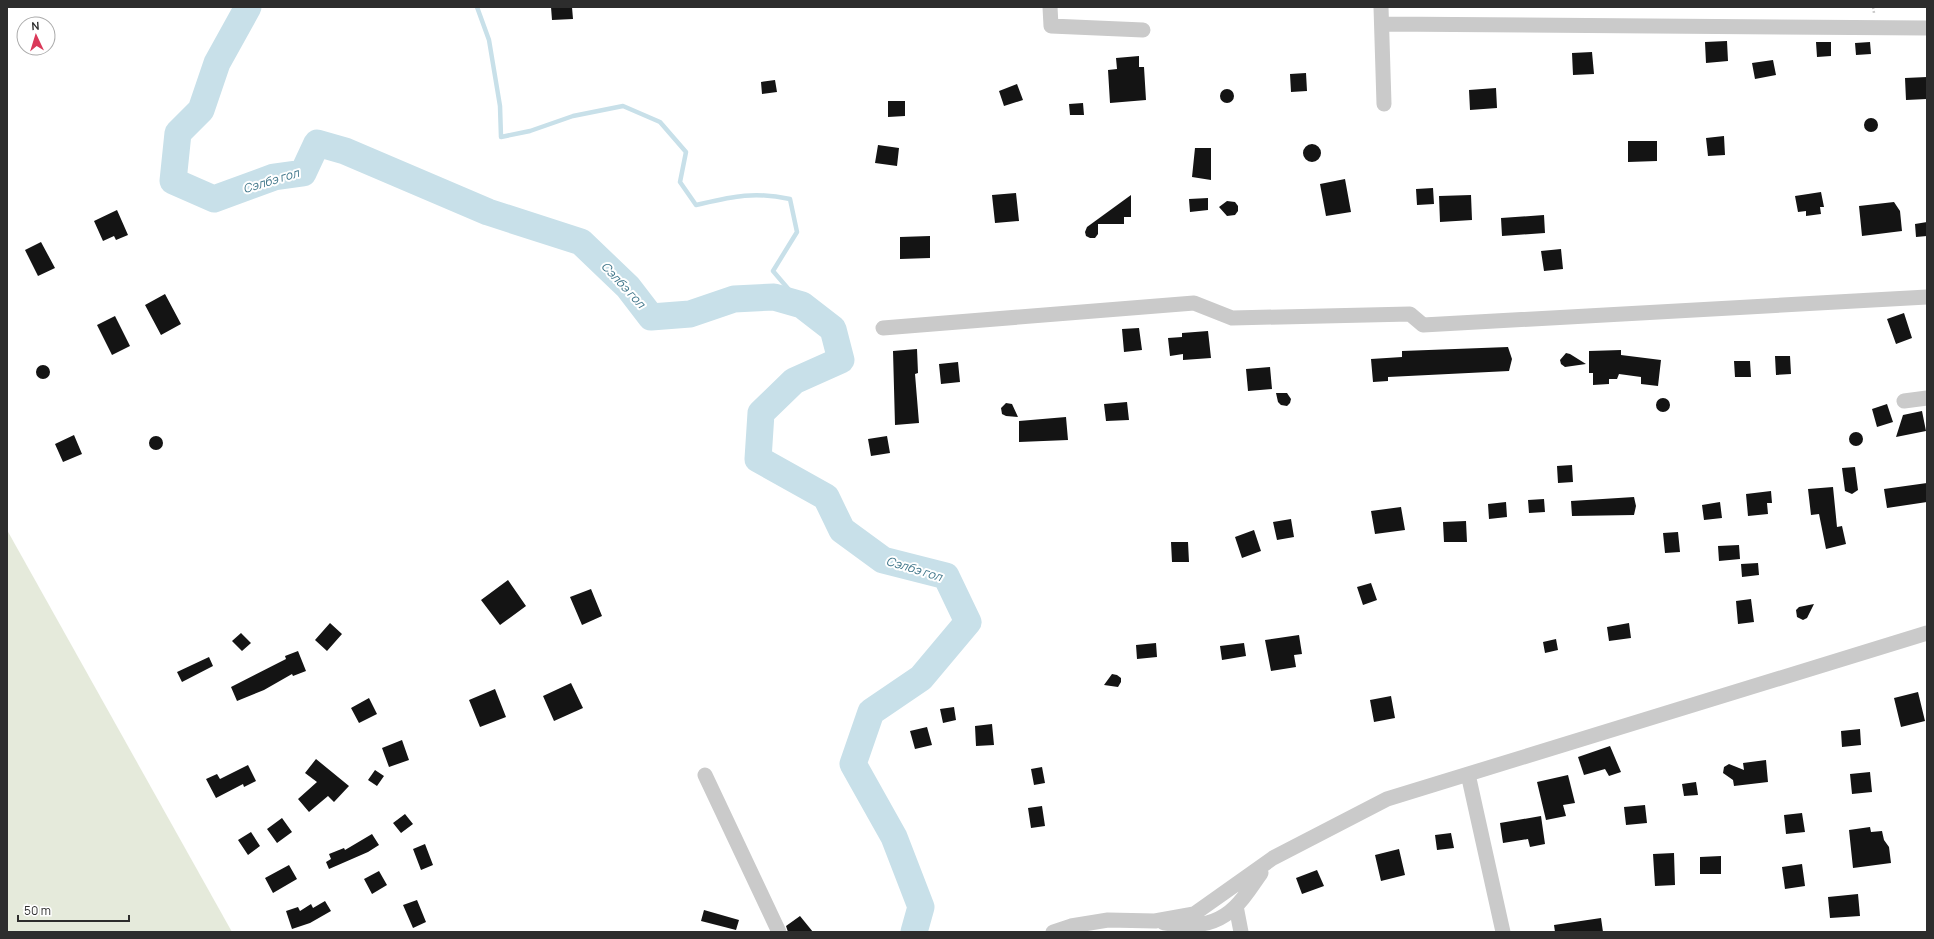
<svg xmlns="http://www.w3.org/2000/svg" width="1934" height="939" font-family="Manrope,sans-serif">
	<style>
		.green { fill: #e5eadb }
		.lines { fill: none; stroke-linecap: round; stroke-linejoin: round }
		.stream { stroke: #c8e0e9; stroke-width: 4.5 }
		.river { stroke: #c8e0e9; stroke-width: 27 }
		.building { fill: #141414 }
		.path { stroke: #cacaca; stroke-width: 2.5; stroke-dasharray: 2 2; stroke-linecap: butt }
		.street { stroke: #cacaca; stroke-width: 15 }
		.labels { text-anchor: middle; stroke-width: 4; stroke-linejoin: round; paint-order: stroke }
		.water-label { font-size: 12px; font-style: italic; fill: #40768a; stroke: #fff }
	</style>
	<rect width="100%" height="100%" fill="#fff"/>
	<!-- green -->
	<path class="green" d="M7,530L232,932H7Z"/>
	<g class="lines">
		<!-- stream -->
		<path class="stream" d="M477,7L489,40L500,106L501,137L530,131L573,116L623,106L660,122L686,152L680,182L696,205C731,197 753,191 790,199L797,232L773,271L802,305"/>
		<!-- river -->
		<path class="river" d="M248,7L217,63L201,110L178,133L173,181L214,199L274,177L303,173L317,143L345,151L488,212L581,242L628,287L651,317L690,314L734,299L774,297L802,305L833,329L841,360L794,381L761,413L758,459L826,497L842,530L883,560L946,576L968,622L921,678L871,712L853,764L894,837L921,907L914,932"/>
	</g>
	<!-- building -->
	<path class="building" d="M551,7H572L573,19L552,20Z
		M1727,41L1728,61L1706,63L1705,42Z
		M1816,42H1831V56L1817,57Z
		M1870,42L1871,54L1856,55L1855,43Z
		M1592,52L1594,74L1573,75L1572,53Z
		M1139,56V67H1144L1146,100L1110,103L1108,70L1117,69L1116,58Z
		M1773,60L1776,75L1755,79L1752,63Z
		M1306,73L1307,91L1291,92L1290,74Z
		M1927,77V99L1906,100L1905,78Z
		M775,80L777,92L762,94L761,82Z
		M1017,84L1023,100L1004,106L999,91Z
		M1496,88L1497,108L1470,110L1469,90Z
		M1220 96a7 7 0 1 1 14 0a7 7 0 1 1-14 0Z
		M888,101H905V116L888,117Z
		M1083,103L1084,115H1070L1069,104Z
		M1864 125a7 7 0 1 1 14 0a7 7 0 1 1-14 0Z
		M1724,136L1725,155L1708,156L1706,138Z
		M1628,141H1657V161L1628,162Z
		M1303 153a9 9 0 1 1 18 0a9 9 0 1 1-18 0Z
		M878,145L899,148L897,166L875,163Z
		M1195,148H1211V180L1192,177Z
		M1345,179L1351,212L1326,216L1320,184Z
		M1433,188L1434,204L1417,205L1416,189Z
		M1821,192L1824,207H1820L1821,214L1806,216V211L1798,212L1795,196Z
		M1016,193L1019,221L995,223L992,195Z
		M1131,195V217H1124V224H1098V234L1095,238H1090L1086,236L1085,232L1087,227Z
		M1471,195L1472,220L1440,222L1439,196Z
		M1208,198V210L1190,212L1189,199Z
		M1227,201L1235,202L1238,206V211L1235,215L1227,216L1219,207Z
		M1894,202L1900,211L1902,231L1862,236L1859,206Z
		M117,210L128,235L116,240L114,236L103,241L94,221Z
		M1544,215L1545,233L1502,236L1501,218Z
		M1927,222V236L1916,237L1915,224Z
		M930,236V258L900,259V237Z
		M41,242L55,268L38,276L25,250Z
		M1561,249L1563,269L1544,271L1541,251Z
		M165,294L181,324L161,335L145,305Z
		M1904,313L1912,338L1896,344L1887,319Z
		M115,316L130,346L112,355L97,325Z
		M1139,328L1142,350L1124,352L1122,329Z
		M1208,331L1211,358L1183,360V354L1170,356L1168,338L1182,337V333Z
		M1508,347L1512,359L1509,371L1388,377V381L1373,382L1371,359L1402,357V351Z
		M917,349L918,373L915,374L919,423L895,425L893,351Z
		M1621,350V355L1661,360L1658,386L1641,384V377L1619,374L1617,379H1609V384L1593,385V373H1589V351Z
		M1566,353L1570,354L1586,364L1565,367L1561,364L1560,360Z
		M1775,356H1790L1791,374L1776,375Z
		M1734,361H1750L1751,377H1735Z
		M958,362L960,382L941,384L939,364Z
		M36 372a7 7 0 1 1 14 0a7 7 0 1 1-14 0Z
		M1270,367L1272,389L1248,391L1246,369Z
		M1276,393H1287L1291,399L1290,403L1287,406L1281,405L1278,402Z
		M1656 405a7 7 0 1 1 14 0a7 7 0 1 1-14 0Z
		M1127,402L1129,420L1106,421L1104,404Z
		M1006,403L1012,404L1018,417L1006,416L1002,414L1001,408Z
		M1887,404L1893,422L1877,427L1872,409Z
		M1922,411L1926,431L1896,437L1903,415Z
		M1066,417L1068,440L1019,442V421Z
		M1849 439a7 7 0 1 1 14 0a7 7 0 1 1-14 0Z
		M74,435L82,454L63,462L55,444Z
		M887,436L890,453L871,456L868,439Z
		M149 443a7 7 0 1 1 14 0a7 7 0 1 1-14 0Z
		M1572,465L1573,482L1558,483L1557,466Z
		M1855,467L1858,490L1852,494L1845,491L1842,468Z
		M1927,483V502L1887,508L1884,489Z
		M1833,487L1837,527L1842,526L1846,544L1826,549L1819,514L1811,515L1808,489Z
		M1771,491L1772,503H1767L1768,514L1748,516L1746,494Z
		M1634,497L1636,506L1634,515L1572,516L1571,501Z
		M1544,499L1545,512L1529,513L1528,500Z
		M1506,502L1507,517L1489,519L1488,504Z
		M1720,502L1722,518L1704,520L1702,505Z
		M1401,507L1405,530L1375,534L1371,511Z
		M1291,519L1294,537L1277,540L1273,522Z
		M1466,521L1467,542H1444L1443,522Z
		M1254,530L1261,551L1242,558L1235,537Z
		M1678,532L1680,552L1665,553L1663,533Z
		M1171,542H1188L1189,562H1172Z
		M1739,545L1740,559L1719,561L1718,546Z
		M1758,563L1759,575L1742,577L1741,564Z
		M508,580L526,606L500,625L481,600Z
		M1371,583L1377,600L1363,605L1357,587Z
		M591,589L602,616L582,625L570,597Z
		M1751,599L1754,622L1738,624L1736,601Z
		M1814,604L1807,618L1803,620L1797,617L1796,610L1799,607Z
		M330,623L342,634L327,651L315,640Z
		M1629,623L1631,638L1609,641L1607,627Z
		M241,633L251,643L242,651L232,641Z
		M1299,635L1302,654L1294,655L1296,667L1271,671L1265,640Z
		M1556,639L1558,650L1545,653L1543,642Z
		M1156,643L1157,657L1137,659L1136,645Z
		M1244,643L1246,656L1222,660L1220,646Z
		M298,651L306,671L293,676L292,674L264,690L237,701L231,687L286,659L285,656Z
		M209,657L213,666L182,682L177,672Z
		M1112,674L1117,675L1121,678V682L1118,687L1104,685Z
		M571,683L583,708L554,721L543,696Z
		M495,689L506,717L480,727L469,700Z
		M1918,692L1925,721L1901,727L1894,698Z
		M1391,696L1395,718L1374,722L1370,700Z
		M369,698L377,714L359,723L351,708Z
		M954,707L956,720L943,723L940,709Z
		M992,724L994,745L976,746L975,726Z
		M927,727L932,745L915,749L910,731Z
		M1860,729L1861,745L1842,747L1841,731Z
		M402,740L409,760L389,767L382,748Z
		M1610,746L1621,772L1609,776L1605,769L1584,775L1578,757Z
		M316,759L349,786L334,802L328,796L309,812L298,799L317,782L305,773Z
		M1766,760L1768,782L1734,786L1733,780L1723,773L1724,767L1729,764L1744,770L1743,763Z
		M248,765L256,781L244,787L243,784L216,798L206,779L217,774L220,779Z
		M1042,767L1045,783L1034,785L1031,769Z
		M375,770L384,776L377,786L368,780Z
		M1870,772L1872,792L1852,794L1850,774Z
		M1568,775L1575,803L1563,805L1566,816L1546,820L1537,782Z
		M1696,782L1698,795L1684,796L1682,784Z
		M1645,805L1647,823L1626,825L1624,807Z
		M1042,806L1045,826L1031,828L1028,808Z
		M1802,813L1805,832L1786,834L1784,815Z
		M405,814L413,824L401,833L393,823Z
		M1541,816L1545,844L1530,847L1528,839L1503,843L1500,823Z
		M282,818L292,832L277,843L267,829Z
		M1870,827L1871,832L1882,831L1884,840L1889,847L1891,863L1853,868L1849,830Z
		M251,832L260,846L248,855L238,840Z
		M1451,833L1454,848L1437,850L1435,835Z
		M372,834L379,845L368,852L329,869L326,862L331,859L329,854L344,848L345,850Z
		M425,844L433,865L421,870L413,849Z
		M1399,849L1405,875L1381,881L1375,855Z
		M1674,853L1675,885L1655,886L1653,854Z
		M1721,856V874H1700V857Z
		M1802,864L1805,886L1785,889L1782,867Z
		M289,865L297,879L273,893L265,878Z
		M1317,870L1324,886L1302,894L1296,878Z
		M379,871L387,885L372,894L364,879Z
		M1858,894L1860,916L1830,918L1828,897Z
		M417,900L426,922L413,928L403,905Z
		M325,901L331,911L310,923L292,929L286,911L298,907L300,911L311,904L313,908Z
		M704,910L739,920L736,930L701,921Z
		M800,916L813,932H788L786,926Z
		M1601,918L1603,932H1555L1554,925Z"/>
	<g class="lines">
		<!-- path -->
		<path class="path" d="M1873,7L1874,13"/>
		<!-- street -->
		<path class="street" d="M1050,7L1051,26L1143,30
			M1381,7L1384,104
			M1382,24L1927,28
			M883,328L1194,303L1232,318L1410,314L1423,325L1927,297
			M1904,401L1927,398
			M1468,774L1503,932
			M705,775L779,932
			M1236,906L1241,932
			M1164,923C1189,928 1216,926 1235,907C1245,898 1253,884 1261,873
			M1053,932L1071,926L1108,920L1155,921L1194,914L1273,858L1387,799L1927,633"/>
	</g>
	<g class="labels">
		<!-- water labels -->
		<g class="water-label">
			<text transform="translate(271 181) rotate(-17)" y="4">Сэлбэ гол</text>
			<text transform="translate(623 285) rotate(47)" y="4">Сэлбэ гол</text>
			<text transform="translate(914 569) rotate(17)" y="4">Сэлбэ гол</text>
		</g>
	</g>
	<!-- border -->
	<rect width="1934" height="939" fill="none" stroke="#2d2d2d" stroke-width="16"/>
	<!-- north arrow -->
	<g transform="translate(36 36) rotate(356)"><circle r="19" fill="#ffffff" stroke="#ababab"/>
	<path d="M0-3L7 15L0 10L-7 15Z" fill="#da3959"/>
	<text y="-6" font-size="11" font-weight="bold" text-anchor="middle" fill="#2d2d2d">N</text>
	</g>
	<!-- scale -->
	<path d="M18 915v6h111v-6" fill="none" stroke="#2d2d2d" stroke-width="2"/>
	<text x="24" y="915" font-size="12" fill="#2d2d2d" stroke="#ffffff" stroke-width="3" paint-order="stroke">50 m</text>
</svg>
